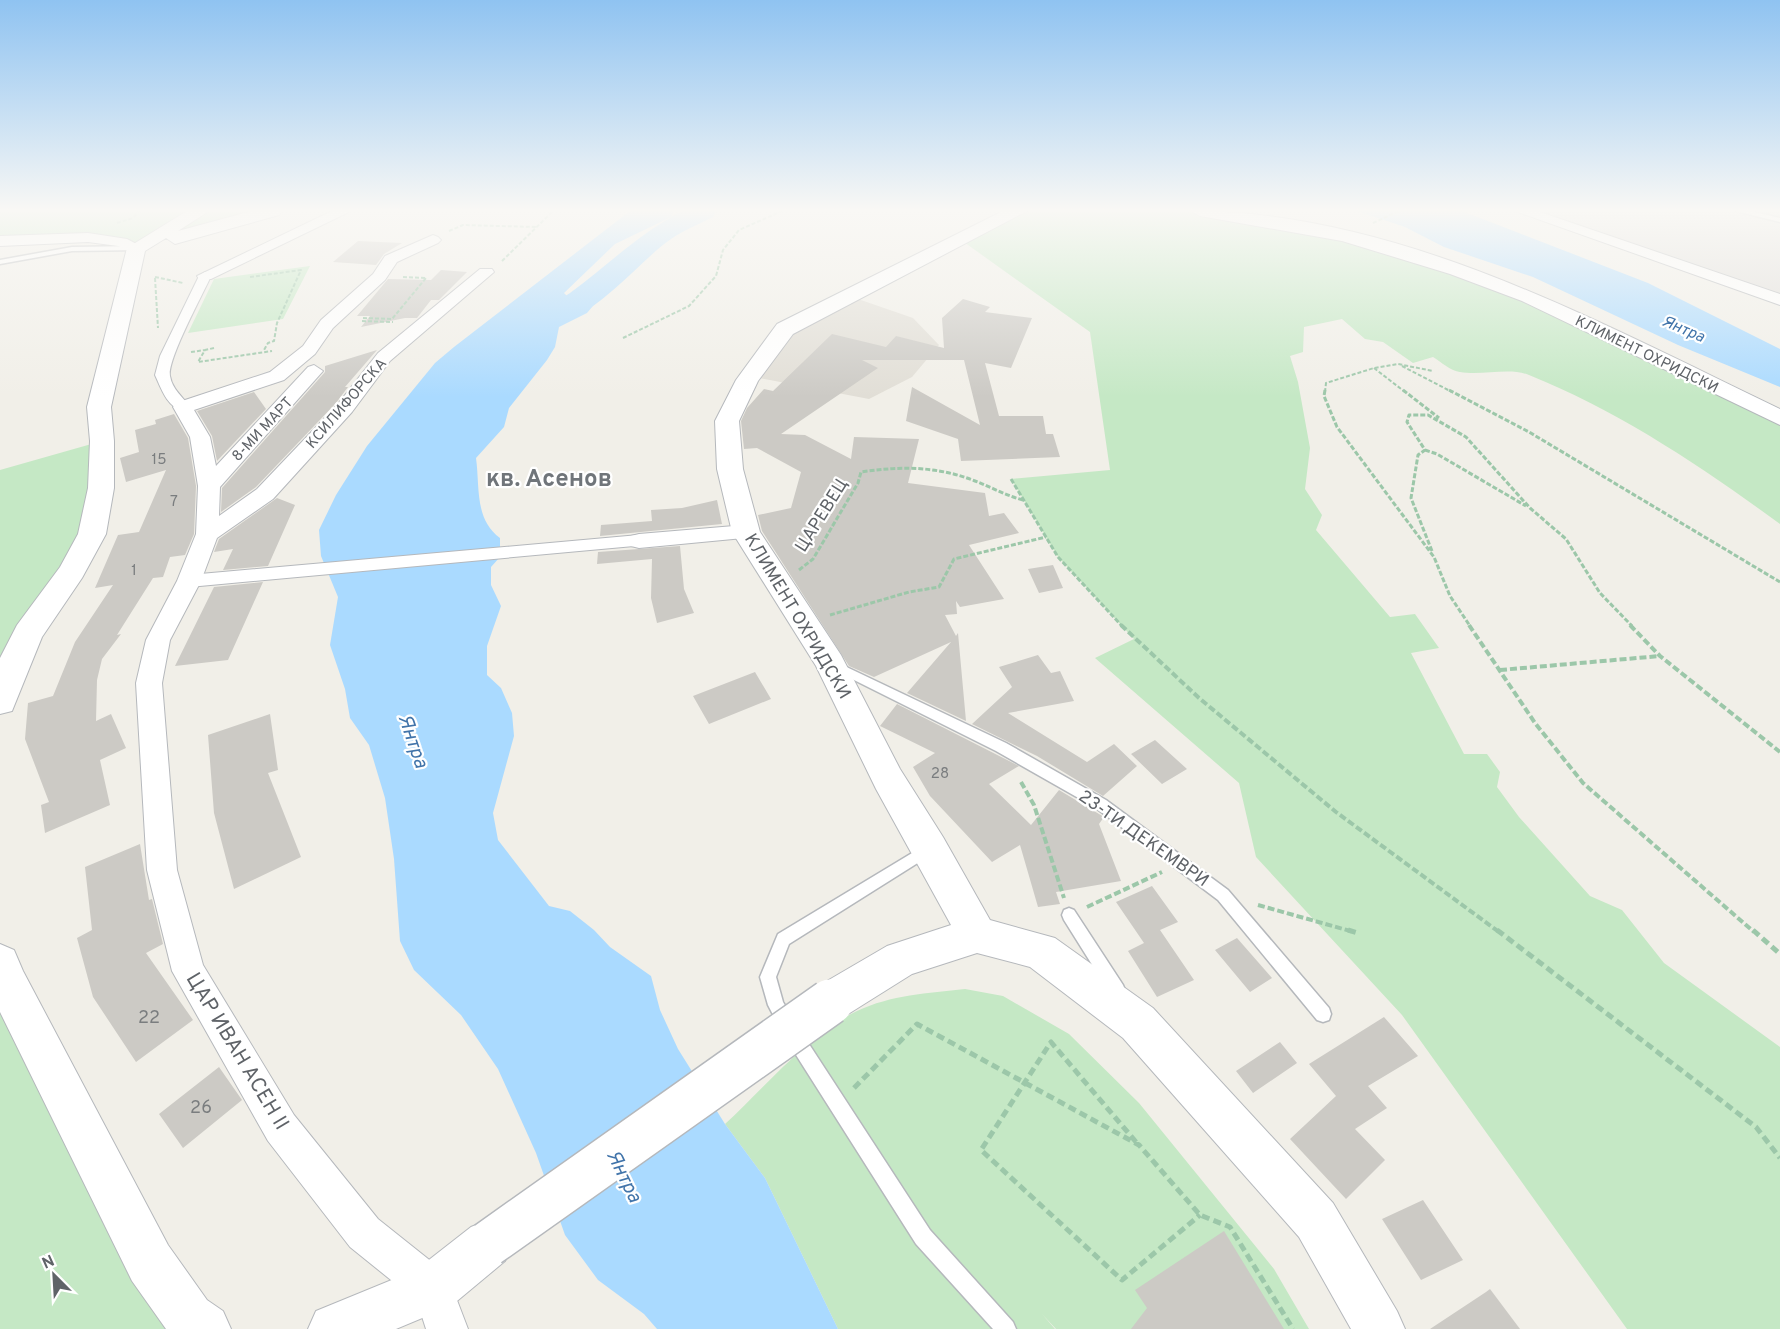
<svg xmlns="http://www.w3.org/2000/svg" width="1780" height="1329" font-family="Overpass,sans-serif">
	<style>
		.industrial { fill: #e0deda }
		.education { fill: #e1ded6 }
		.green { fill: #c5e8c5 }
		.water { fill: #aadaff }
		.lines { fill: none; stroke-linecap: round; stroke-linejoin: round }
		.river { fill: #aadaff; fill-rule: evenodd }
		.building { fill: #cccac5 }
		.service-casing { stroke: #b5b8bc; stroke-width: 3 }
		.pedestrian-casing { stroke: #b5b8bc; stroke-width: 2 }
		.minor-casing { stroke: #b5b8bc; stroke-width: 2 }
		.tertiary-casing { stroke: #b5b8bc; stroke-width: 2 }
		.path-far3 { stroke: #9cc7a9; stroke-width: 2; stroke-dasharray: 4 2; stroke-linecap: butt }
		.path-far2 { stroke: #9cc7a9; stroke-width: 3; stroke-dasharray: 5 2; stroke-linecap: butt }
		.path-far1 { stroke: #9cc7a9; stroke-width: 4; stroke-dasharray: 7 3; stroke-linecap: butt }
		.path { stroke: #9cc7a9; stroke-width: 5; stroke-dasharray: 8 4.5; stroke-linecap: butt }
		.service { fill: #fff; fill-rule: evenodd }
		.pedestrian { fill: #fff; fill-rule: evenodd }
		.minor { fill: #fff; fill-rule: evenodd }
		.tertiary { fill: #fff; fill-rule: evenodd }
		.tertiary-bridge-casing { stroke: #b5b8bc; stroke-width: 48; stroke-linecap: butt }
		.tertiary-bridge { stroke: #fff; stroke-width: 45 }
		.labels { text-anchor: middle; stroke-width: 4.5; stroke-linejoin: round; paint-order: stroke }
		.far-street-label { font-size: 15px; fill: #5f6368; stroke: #fff }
		.number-label { font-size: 15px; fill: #7a7d7f }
		.far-water-label { font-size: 16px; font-style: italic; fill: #4174aa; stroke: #fff }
		.street-label { font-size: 18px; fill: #5f6368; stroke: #fff }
		.near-number-label { font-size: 18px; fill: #7a7d7f }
		.water-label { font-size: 20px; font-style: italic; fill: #4174aa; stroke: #fff }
		.near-street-label { font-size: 21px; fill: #5f6368; stroke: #fff }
		.district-label { font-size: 24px; font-weight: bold; fill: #70757a; stroke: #fff }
	</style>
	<rect width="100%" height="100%" fill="#f1efe8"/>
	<!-- industrial -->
	<path class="industrial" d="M1522,211H1780V300Z"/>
	<!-- education -->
	<path class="education" d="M858,299L913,318L939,345L912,377L869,399L759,378L796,330Z"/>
	<!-- green -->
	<path class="green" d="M0,211H273L136,248L122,241H0Z
		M1018,211H1200L1345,236L1457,270L1780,418V524C1702,467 1619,411 1529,375C1509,367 1482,376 1460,372C1451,371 1441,362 1433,357L1413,363L1383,342L1365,339L1342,319L1304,327L1303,352L1290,356L1298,382L1310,448L1305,489L1322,515L1316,530L1390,617L1415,614L1439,648L1411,653L1464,754H1487L1500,772L1497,787L1519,817L1590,896L1622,910L1664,963L1780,1047V1329H1627L1402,1015L1256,857L1239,783L1095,658L1134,639L1058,557L1011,479L1110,470L1090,332L961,240Z
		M310,266L283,319L188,333L214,279Z
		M102,441L100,488L0,702V470Z
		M0,963L205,1329H0Z
		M965,989L1003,996L1069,1034L1139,1103L1274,1269L1309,1329H1056L1042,1314L1055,1329H838L765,1178L725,1124C764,1088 809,1034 857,1011C891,995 928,993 965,989Z"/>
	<!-- water -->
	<path class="water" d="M630,211H674L671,217L615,244L564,293L568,297L584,292L602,278L610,280L602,291L603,294L587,313L559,327L555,347L547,360L509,408L504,427L476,458C480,486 474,519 500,538V557L491,567V585L501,606L487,646V675L501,688L512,713L514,736L493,813L498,840L549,906L570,911L594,930L610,947L651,976L660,1010L678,1049L725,1124L765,1178L838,1329H657L644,1314L598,1280L565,1235L536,1153L498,1069L461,1015L414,970L400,941L394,859L385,798L369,745L350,718L345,689L330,645L338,597L321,556L319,530L336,495L367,446L435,363L454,347Z
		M1357,211H1462L1648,283L1780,349V387L1678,345L1533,277L1444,247L1405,227Z"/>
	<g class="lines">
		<!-- river -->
		<path class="river" d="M682,211H716L713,217C699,224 684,230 671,239C637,262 584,333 541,322L536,315C544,303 559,301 570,293C608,265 640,233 682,211Z"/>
	</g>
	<!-- building -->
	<path class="building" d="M358,241L402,243L384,254L376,265L333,262Z
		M441,270L467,272L439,300H431L417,318H405L361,327L370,316H357L388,279L431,280Z
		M963,299L990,307L985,312L1032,318L1011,368L985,363L999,416H1043L1046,434H1053L1060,457L961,461L958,439L906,421L912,387L980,425L964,360H862L878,368L781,434L805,435L851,459L854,437L919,439L908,483L985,493L989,516L1004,513L1019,533L969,545L1004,599L960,607L956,601L957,614L945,615L956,636L958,633L966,721L907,693L951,642L874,677L849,666L762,531L758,515L791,508L801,472L757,448L744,449L741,421L747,408L764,389L773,391L832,334L886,347L896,336L944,348L942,318Z
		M377,350L345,387H348L336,403L256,487L221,512L222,488L325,372V366Z
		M254,392L266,409L217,461L212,436L197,411Z
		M174,414L188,438L196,486L194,534L185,555L170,557L163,577L153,578L117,635L121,634L102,659L97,680L96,721L111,714L126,748L100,760L110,805L45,833L41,805L49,802L25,739L28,703L53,696L75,642L113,585L95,588L118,535L139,532L166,470L126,482L120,458L139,452L135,430L156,424L155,420Z
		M277,498L295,505L268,566L223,570L233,549L214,552L219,539Z
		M717,500L722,524L600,536L601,525L652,521L651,510L682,508Z
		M680,546L684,589L694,613L657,623L651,598L652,559L597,564L598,552Z
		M1053,565L1063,588L1039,593L1028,569Z
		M263,582L228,660L175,666L214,587Z
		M1038,655L1051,673L1060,671L1074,701L1008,713L1087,762L1114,744L1137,766L1103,796L1037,756L972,724L1012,687L999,667Z
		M755,672L771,699L709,724L693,696Z
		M897,704L1019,766L989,784L1031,825L1059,790L1104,817L1099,824L1121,881L1056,892L1060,904L1038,907L1020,845L992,862L930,796L913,767L935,753L880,726Z
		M270,714L278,770L268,773L301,857L234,889L214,813L208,735Z
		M1155,740L1187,769L1162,784L1131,754Z
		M140,844L149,900L152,899L163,944L146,953L193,1020L136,1062L93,997L77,938L92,930L85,867Z
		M1152,886L1178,922L1160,930L1194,980L1157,997L1128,951L1144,943L1116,902Z
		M1237,938L1272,978L1250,992L1215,950Z
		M1384,1017L1418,1056L1368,1086L1387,1108L1355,1129L1385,1160L1346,1199L1290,1139L1336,1096L1309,1064Z
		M1280,1042L1297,1063L1253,1093L1236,1071Z
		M219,1067L242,1100L183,1148L159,1114Z
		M1423,1200L1463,1260L1421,1280L1382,1219Z
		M1224,1231L1284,1329H1131L1147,1308L1135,1290Z
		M1490,1289L1520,1329H1430L1486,1292Z"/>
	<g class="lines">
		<!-- service casing -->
		<g class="service-casing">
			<path id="service" d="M1736,211H1750L1780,218V222Z
				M136,246L140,248L139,250L72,251L0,264V260L72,247Z
				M836,662L1006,743L1106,800L1228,890L1329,1008L1331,1014L1329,1020L1323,1022L1317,1020L1218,900L1096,808L996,751L832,669L830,666Z
				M927,844L932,846L934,850L932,854L789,944L776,977L783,1002L796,1024L930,1230L1013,1322L1016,1329H993L916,1244L784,1036L768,1005L760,977L778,934Z
				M1069,908L1074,910L1123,985L1125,990L1123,995L1117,998L1111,995L1064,920L1062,915L1064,910Z"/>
		</g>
		<!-- pedestrian casing -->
		<g class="pedestrian-casing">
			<path id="pedestrian" d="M205,272L211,276C203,294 167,360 170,376C172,389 183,397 190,407L183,411C167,407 161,388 155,375L160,356L199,276Z
				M639,535L648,541L645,545L189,587L180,581L189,575Z"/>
		</g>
		<!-- minor casing -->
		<g class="minor-casing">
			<path id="minor" d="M332,211H351L211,279H199L197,276Z
				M1515,211H1537L1780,294V305Z
				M88,233L127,239L144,248L136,253L118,246L88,242L0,246V236Z
				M433,235L438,237L441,240L438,243L397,262L385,280L333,328L315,354L284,380L194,410L210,437L216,466L308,367L314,365L323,371L220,487L219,516L257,489L338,404L378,353L480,269H492L494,272L390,361L352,412L273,499L217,538L201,581L170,640L162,683L177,870L203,965L294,1115L378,1219L447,1274L468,1329H426L417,1301L350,1247L268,1141L172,971L147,870L136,683L146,640L177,581L196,534L198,486L190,437L173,407L176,403L270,372L303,346L321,320L373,274L385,256Z
				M746,525L754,527L757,532L754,537L639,548L631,546L628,541L631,536L639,534Z"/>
		</g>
		<!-- tertiary casing -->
		<g class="tertiary-casing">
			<path id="tertiary" d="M187,211H209L178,231L252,211H282L279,215L175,244L166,238L145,251L111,407L114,441V488L106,534L82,578L42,637L12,711L0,714V658L17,625L60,567L78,534L88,488L90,441L87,407L127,248Z
				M1003,211H1027L793,334L758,381L739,421L743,469L760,532L841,655L900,769L943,837L990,920L1055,938L1153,1008L1333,1203L1397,1311L1405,1329H1351L1299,1237L1123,1038L1030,967L977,953L912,974L845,1016L830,1022L815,1016L809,1002L815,988L887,946L951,925L876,789L816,666L732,532L717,469L715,421L736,380L777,324Z
				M1191,211C1398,211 1598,322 1780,409V425L1522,301L1450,274L1342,241L1200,216Z
				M0,944L14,950L23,971L168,1245L207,1300L223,1311L231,1329H166L132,1281L0,1012Z
				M488,1220L505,1227L512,1244L505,1261L451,1306L396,1329H308L316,1311L416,1270L471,1227Z"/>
		</g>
		<!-- path-far3 -->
		<path class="path-far3" d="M117,223L133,218L139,211
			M1373,223L1399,211
			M449,231L463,225L537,227
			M502,261L553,211
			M155,277L183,283
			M250,277L301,270L277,323L274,341L268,343L264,350
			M403,277L426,278
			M155,278L158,328
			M363,318L392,319L426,278
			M362,321L393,322
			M623,338L689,306L716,276L723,250L739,230L782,211
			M214,348L205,350L198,362L272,351
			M191,352L205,350
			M1402,366L1452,392
			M1374,368L1405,392
			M1325,392L1326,383L1374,368L1398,364L1433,371"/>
		<!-- path-far2 -->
		<path class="path-far2" d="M1325,390L1324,396L1337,427L1434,557L1450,596L1470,626
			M1403,390L1439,418
			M1449,390L1529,432L1780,582
			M1425,450L1437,454L1526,506
			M1011,479L1058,557L1122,626
			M1432,551L1411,498L1418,455L1425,450L1407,422L1409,415H1428L1466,437L1530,508L1566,539L1600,593L1632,626
			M799,570L813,559L858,483L861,472C901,466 937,466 975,481C991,487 1007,496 1023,500
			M830,615L909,592L939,587L954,559L1046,537"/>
		<!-- path-far1 -->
		<path class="path-far1" d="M1121,625L1199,698L1336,812L1499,932
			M1469,625L1535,723L1583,783L1754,932
			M1630,625L1660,656L1780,752
			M1500,670L1660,656
			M1021,782L1034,805L1064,898
			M1258,905L1354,932
			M1087,907L1162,872"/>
		<!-- path -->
		<path class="path" d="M1348,930L1358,933
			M1497,930L1756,1127L1780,1158
			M1753,930L1780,954
			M854,1088L917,1024L1139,1145L1200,1215L1230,1227L1293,1329
			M1136,1142L1051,1042L981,1150L1122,1280L1200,1215"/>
		<!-- service -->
		<use href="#service" class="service"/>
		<!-- pedestrian -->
		<use href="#pedestrian" class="pedestrian"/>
		<!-- minor -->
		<use href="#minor" class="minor"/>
		<!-- tertiary -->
		<use href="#tertiary" class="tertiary"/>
		<!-- tertiary-bridge casing -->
		<g class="tertiary-bridge-casing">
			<path id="tertiary-bridge" d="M488,1244L830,1002"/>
		</g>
		<!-- tertiary-bridge -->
		<use href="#tertiary-bridge" class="tertiary-bridge"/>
	</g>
	<!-- sky -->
	<linearGradient id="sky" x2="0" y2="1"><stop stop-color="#8fc3f1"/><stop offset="0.53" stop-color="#f9f8f5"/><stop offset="1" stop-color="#f9f8f5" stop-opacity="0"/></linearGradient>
	<rect width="1780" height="397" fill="url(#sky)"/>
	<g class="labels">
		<!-- far-street labels -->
		<g class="far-street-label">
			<text transform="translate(1647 354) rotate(26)" y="5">КЛИМЕНТ ОХРИДСКИ</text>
			<text transform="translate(346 403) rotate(-49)" y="5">КСИЛИФОРСКА</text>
			<text transform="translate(262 429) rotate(-47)" y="5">8-МИ МАРТ</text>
		</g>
		<!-- number labels -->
		<g class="number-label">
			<text x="159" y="464">15</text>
			<text x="174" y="506">7</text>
			<text x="134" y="575">1</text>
			<text x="940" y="778">28</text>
		</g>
		<!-- far-water labels -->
		<g class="far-water-label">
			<text transform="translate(1684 328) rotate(23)" y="6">Янтра</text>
		</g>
		<!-- street labels -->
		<g class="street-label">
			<text transform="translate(821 515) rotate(-58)" y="6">ЦАРЕВЕЦ</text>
			<text transform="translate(798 616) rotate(59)" y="6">КЛИМЕНТ ОХРИДСКИ</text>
			<text transform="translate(1144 838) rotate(35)" y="6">23-ТИ ДЕКЕМВРИ</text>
		</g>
		<!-- near-number labels -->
		<g class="near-number-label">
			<text x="149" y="1023">22</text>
			<text x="201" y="1113">26</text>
		</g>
		<!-- water labels -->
		<g class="water-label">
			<text transform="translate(414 741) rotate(71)" y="7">Янтра</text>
			<text transform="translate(625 1176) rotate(64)" y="7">Янтра</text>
		</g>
		<!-- near-street labels -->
		<g class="near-street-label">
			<text transform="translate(238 1051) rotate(59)" y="7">ЦАР ИВАН АСЕН II</text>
		</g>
		<!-- district labels -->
		<g class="district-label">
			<text x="549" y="486">кв. Асенов</text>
		</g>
	</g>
	<!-- north arrow -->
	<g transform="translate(54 1275) rotate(336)" stroke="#ffffff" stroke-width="4.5" paint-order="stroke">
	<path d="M0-4.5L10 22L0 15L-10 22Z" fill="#5f6368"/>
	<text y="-9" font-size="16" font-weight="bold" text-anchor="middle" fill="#5f6368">N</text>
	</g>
</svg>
